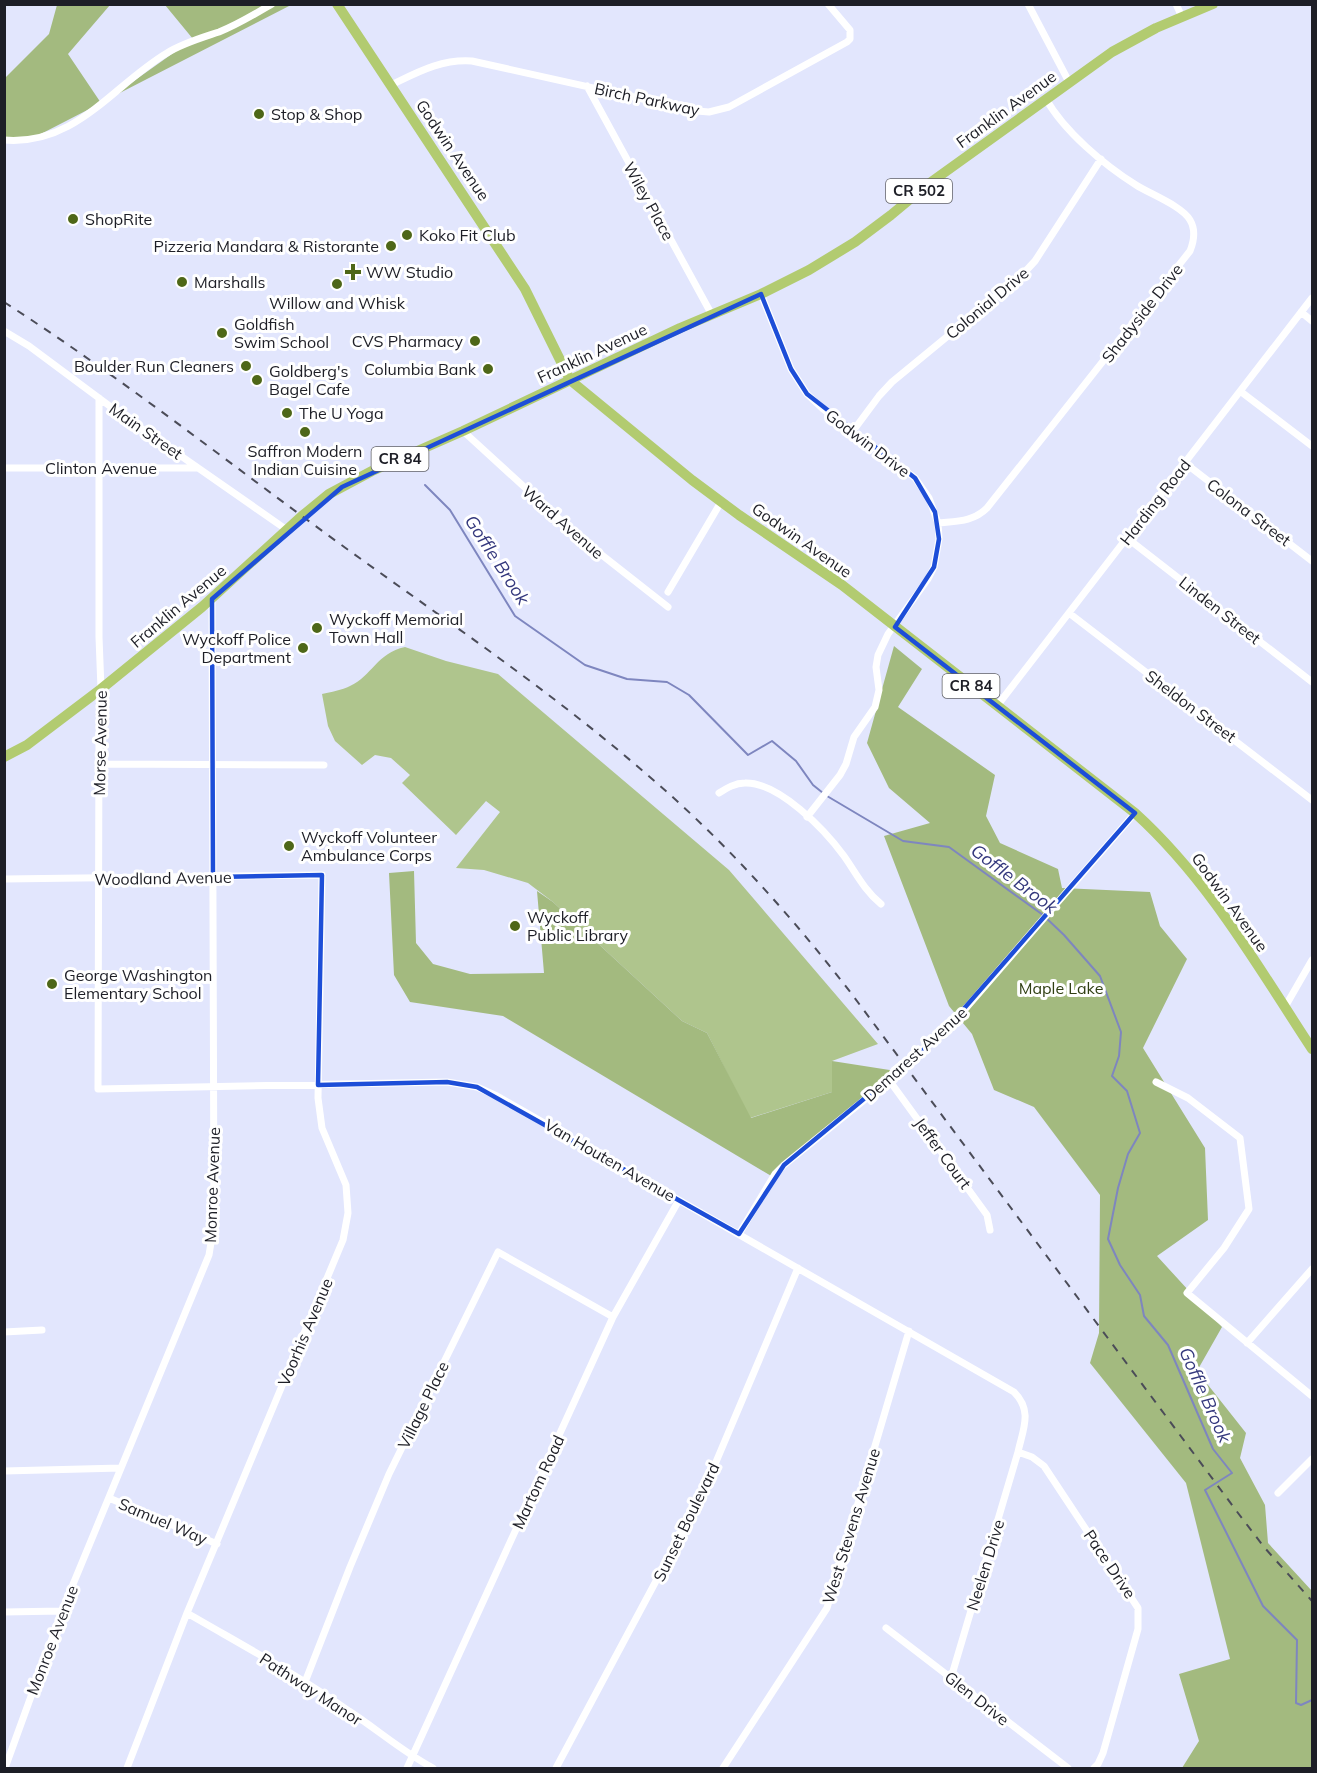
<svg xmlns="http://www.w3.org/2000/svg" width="1317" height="1773" font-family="Mulish,sans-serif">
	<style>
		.green { fill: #afc58d }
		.forest { fill: #a3ba7f }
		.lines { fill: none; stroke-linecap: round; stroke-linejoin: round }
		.stream { stroke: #7e86bf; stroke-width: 2 }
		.minor { stroke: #fff; stroke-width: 7 }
		.primary { stroke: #b2cb70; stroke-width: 10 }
		.rail { stroke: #4b4c58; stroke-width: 2; stroke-dasharray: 8 8; stroke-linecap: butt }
		.marked { fill: none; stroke: #1d4ed8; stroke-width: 4.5; stroke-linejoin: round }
		.poi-dot { fill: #4e6718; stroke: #fff; stroke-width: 2 }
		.labels { text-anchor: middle; stroke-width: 6; stroke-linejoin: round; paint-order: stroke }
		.shield { fill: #fff; stroke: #616267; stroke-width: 1.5 }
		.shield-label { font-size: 15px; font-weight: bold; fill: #1d1e26 }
		.street-label { font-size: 16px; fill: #1d1e26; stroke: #fff }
		.poi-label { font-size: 16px; fill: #1d1e26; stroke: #fff; text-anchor: start }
		.park-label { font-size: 16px; fill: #303f13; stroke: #fff }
		.water-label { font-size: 18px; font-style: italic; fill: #34387d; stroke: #fff }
	</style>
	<rect width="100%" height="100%" fill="#e2e6fd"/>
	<!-- green -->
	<path class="green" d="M405,647L446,661L498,674L729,870L878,1044L832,1061V1092L750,1118L707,1033L682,1021L553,902L528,883L484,870L456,868L500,812L486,801L456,835L402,783L410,775L391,758L375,755L362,765L335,741L328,726L322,694C331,692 342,690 350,686C372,676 377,653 405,647Z"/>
	<!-- forest -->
	<path class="forest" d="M57,5H110L68,54L101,103L33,138L5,137L4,79L49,34Z
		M165,5H291L110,98L193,39Z
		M894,646L922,669L898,707L995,775L986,816L1000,843L1058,869L1062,888L1150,892L1160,926L1187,959L1143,1048L1205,1148L1208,1220L1157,1256L1222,1327L1197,1371L1246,1433L1240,1458L1265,1505L1268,1543L1312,1591V1768H1182L1199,1741L1179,1674L1230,1659L1186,1483L1090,1363L1099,1333L1100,1195L1034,1107L994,1090L972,1034L949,1006L884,836L930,823L889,788L867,743Z
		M414,871L416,943L433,964L470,974L544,973L537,891L553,902L682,1021L707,1033L751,1118L832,1092V1061L896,1071L773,1177L503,1016L410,1002L394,975L389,873Z"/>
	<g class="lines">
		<!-- stream -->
		<path class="stream" d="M425,485L450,510L515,616L585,665L627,679L667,682L689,695L748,755L772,741L796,761L813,785L823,793
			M827,796L903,841L949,847L1043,915L1064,935L1100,976L1121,1032L1119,1056L1112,1076L1127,1091L1140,1133L1128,1154L1118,1188L1108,1239L1120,1265L1140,1295L1144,1316L1168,1345L1213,1449L1232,1473L1205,1490L1263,1606L1297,1640L1296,1703L1301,1705L1312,1700"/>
		<!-- minor -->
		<path class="minor" d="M1028,4L1069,82
			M1176,4L1182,17
			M391,85C418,72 441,59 472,61L697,111L709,112L729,107L847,42L850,39V30L828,4
			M587,86L712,315
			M4,140C76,146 113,85 167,53C183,43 201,38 219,32C237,25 255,14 272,4
			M761,294L791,369L807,394L823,409L915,478L929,498L938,523L939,539L934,567L928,579L888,634L878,655L876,667L879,690L875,707L854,737L846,764L840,775L807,817
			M1301,312L1312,321
			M4,331L29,346L115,410L287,530
			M1240,391L1312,446
			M99,398V637L101,689L99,738L98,1089L447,1082L477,1087L497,1096L1014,1392C1033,1411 1023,1429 1018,1452L951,1678
			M463,431L579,537L668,607
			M853,431L879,396L892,382L1022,275L1035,261L1101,159
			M1185,463L1312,561
			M4,468H197
			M938,523C956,521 973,522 987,508L1190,251C1194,241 1196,230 1190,220C1182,206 1150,194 1136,185C1104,165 1064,131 1046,99
			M1127,538L1312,682
			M668,592L721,502
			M1069,613L1312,800
			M997,706L1312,298
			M99,764L324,765
			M719,793C727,788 735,783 745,783C779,782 825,830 844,856C856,873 864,890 881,904
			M4,879L322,875L318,1098L322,1128L346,1185L348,1213L343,1240L187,1613L127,1768
			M1285,1007L1312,960
			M889,1080L987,1215L990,1230
			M1156,1082L1188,1098L1240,1138L1249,1209L1224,1248L1187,1293L1312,1396
			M739,1234L775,1174L784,1165L889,1080L894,1070L940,1036L967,1007L1135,813
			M4,1332L42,1330
			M1247,1343L1312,1269
			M1018,1452L1032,1457L1044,1466L1138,1608V1629L1103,1753L1098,1764L1094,1768
			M4,1471L121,1468
			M1278,1493L1312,1459
			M109,1498L217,1544
			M4,1612L62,1611
			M187,1613C242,1645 298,1675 349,1711C378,1730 403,1752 433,1768
			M886,1628L1068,1768
			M305,1682L350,1567L389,1474L498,1252L613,1317
			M5,1768L62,1611L209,1255L214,1224L212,599
			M407,1768L613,1317L679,1200
			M556,1768L702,1495L798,1268
			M723,1768L827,1608L909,1331"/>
		<!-- primary -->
		<path class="primary" d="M337,4L525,289L570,380L692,480L739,515L842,585L1135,813C1209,880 1258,967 1312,1049
			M4,757L27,745L101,689L202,607L302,516L329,494L372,471L463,431L680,328L761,294L809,270L855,242L891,215L927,185L1112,52L1156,28L1213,4"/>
		<!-- rail -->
		<path class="rail" d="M4,302C119,376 226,461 336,541C439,616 547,688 644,772C722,838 789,913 851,993L1238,1513L1264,1547L1312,1601"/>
	</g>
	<!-- marked area -->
	<path class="marked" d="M761,294L791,369L807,394L915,478L935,512L939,539L934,567L895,627L1135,813L940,1036L784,1165L739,1234L477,1087L447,1082L318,1085L322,875L213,877L212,599L342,487Z"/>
	<!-- markers -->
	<g class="poi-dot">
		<circle cx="259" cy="114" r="6"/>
		<circle cx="73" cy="219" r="6"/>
		<circle cx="407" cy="235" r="6"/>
		<circle cx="391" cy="246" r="6"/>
		<path d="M350 263h6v6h6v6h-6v6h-6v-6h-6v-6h6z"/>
		<circle cx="182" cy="282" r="6"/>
		<circle cx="337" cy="284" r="6"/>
		<circle cx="222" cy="333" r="6"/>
		<circle cx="475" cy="341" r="6"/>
		<circle cx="246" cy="366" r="6"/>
		<circle cx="488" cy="369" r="6"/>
		<circle cx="257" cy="380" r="6"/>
		<circle cx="287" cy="413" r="6"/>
		<circle cx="305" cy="432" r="6"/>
		<circle cx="317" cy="628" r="6"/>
		<circle cx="303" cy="648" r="6"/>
		<circle cx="289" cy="846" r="6"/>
		<circle cx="515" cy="926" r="6"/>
		<circle cx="52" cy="984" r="6"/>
	</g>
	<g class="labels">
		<!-- shield labels -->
		<g class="shield">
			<rect x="886" y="179" width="66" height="24" rx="4.5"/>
			<rect x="371.5" y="447" width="57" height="24" rx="4.5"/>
			<rect x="942.5" y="674" width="57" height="24" rx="4.5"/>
		</g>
		<g class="shield-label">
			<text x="919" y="196">CR 502</text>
			<text x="400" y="464">CR 84</text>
			<text x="971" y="691">CR 84</text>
		</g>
		<!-- street labels -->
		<g class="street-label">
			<text transform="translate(647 99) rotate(12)" y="6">Birch Parkway</text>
			<text transform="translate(1006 109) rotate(-36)" y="6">Franklin Avenue</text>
			<text transform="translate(453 150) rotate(56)" y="6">Godwin Avenue</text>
			<text transform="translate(649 201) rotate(61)" y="6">Wiley Place</text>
			<text transform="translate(987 303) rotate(-40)" y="6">Colonial Drive</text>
			<text transform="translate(1142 313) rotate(-52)" y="6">Shadyside Drive</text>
			<text transform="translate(592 353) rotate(-25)" y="6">Franklin Avenue</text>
			<text transform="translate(146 431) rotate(35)" y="6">Main Street</text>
			<text transform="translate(868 443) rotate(37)" y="6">Godwin Drive</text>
			<text x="101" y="474">Clinton Avenue</text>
			<text transform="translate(1155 502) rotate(-52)" y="6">Harding Road</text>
			<text transform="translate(1249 512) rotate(37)" y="6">Colona Street</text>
			<text transform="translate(563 522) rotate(41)" y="6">Ward Avenue</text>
			<text transform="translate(802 540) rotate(35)" y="6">Godwin Avenue</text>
			<text transform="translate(178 606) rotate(-40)" y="6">Franklin Avenue</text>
			<text transform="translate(1220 610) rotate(38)" y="6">Linden Street</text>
			<text transform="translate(1191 706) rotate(37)" y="6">Sheldon Street</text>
			<text transform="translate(100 743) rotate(-89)" y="6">Morse Avenue</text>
			<text transform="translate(163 878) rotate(-1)" y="6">Woodland Avenue</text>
			<text transform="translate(1230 902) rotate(54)" y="6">Godwin Avenue</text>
			<text transform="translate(915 1054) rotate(-42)" y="6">Demarest Avenue</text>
			<text transform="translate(943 1153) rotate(54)" y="6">Jeffer Court</text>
			<text transform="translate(610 1160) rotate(30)" y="6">Van Houten Avenue</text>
			<text transform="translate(212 1185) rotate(-88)" y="6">Monroe Avenue</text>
			<text transform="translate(305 1332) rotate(-67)" y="6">Voorhis Avenue</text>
			<text transform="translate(423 1405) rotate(-64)" y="6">Village Place</text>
			<text transform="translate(538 1482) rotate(-65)" y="6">Martom Road</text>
			<text transform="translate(163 1521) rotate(23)" y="6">Samuel Way</text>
			<text transform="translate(686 1522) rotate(-64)" y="6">Sunset Boulevard</text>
			<text transform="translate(851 1526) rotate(-73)" y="6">West Stevens Avenue</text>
			<text transform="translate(1110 1564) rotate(56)" y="6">Pace Drive</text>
			<text transform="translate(985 1565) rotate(-73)" y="6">Neelen Drive</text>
			<text transform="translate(52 1640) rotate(-69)" y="6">Monroe Avenue</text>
			<text transform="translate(311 1689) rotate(33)" y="6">Pathway Manor</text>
			<text transform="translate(977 1698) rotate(38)" y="6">Glen Drive</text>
		</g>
		<!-- poi labels -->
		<g class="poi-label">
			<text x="271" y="120">Stop &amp; Shop</text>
			<text x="85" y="225">ShopRite</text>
			<text x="419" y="241">Koko Fit Club</text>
			<text x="379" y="252" text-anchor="end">Pizzeria Mandara &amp; Ristorante</text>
			<text x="366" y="278">WW Studio</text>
			<text x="194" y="288">Marshalls</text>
			<text x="337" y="309" text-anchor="middle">Willow and Whisk</text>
			<text x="234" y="330">Goldfish<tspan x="234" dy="18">Swim School</tspan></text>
			<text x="463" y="347" text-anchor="end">CVS Pharmacy</text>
			<text x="234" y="372" text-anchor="end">Boulder Run Cleaners</text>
			<text x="476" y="375" text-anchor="end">Columbia Bank</text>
			<text x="269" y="377">Goldberg's<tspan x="269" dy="18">Bagel Cafe</tspan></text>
			<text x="299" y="419">The U Yoga</text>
			<text x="305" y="457" text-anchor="middle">Saffron Modern<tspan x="305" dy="18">Indian Cuisine</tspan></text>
			<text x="329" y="625">Wyckoff Memorial<tspan x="329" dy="18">Town Hall</tspan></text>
			<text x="291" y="645" text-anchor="end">Wyckoff Police<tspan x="291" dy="18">Department</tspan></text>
			<text x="301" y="843">Wyckoff Volunteer<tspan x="301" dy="18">Ambulance Corps</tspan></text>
			<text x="527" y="923">Wyckoff<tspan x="527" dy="18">Public Library</tspan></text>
			<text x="64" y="981">George Washington<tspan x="64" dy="18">Elementary School</tspan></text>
		</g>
		<!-- park labels -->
		<g class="park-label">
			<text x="1061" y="994">Maple Lake</text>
		</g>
		<!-- water labels -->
		<g class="water-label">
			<text transform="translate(497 560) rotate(57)" y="6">Goffle Brook</text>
			<text transform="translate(1014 879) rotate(37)" y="6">Goffle Brook</text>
			<text transform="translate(1205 1395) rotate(66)" y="6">Goffle Brook</text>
		</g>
	</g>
	<!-- border -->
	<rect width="1317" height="1773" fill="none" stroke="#1d1e26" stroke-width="12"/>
</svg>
